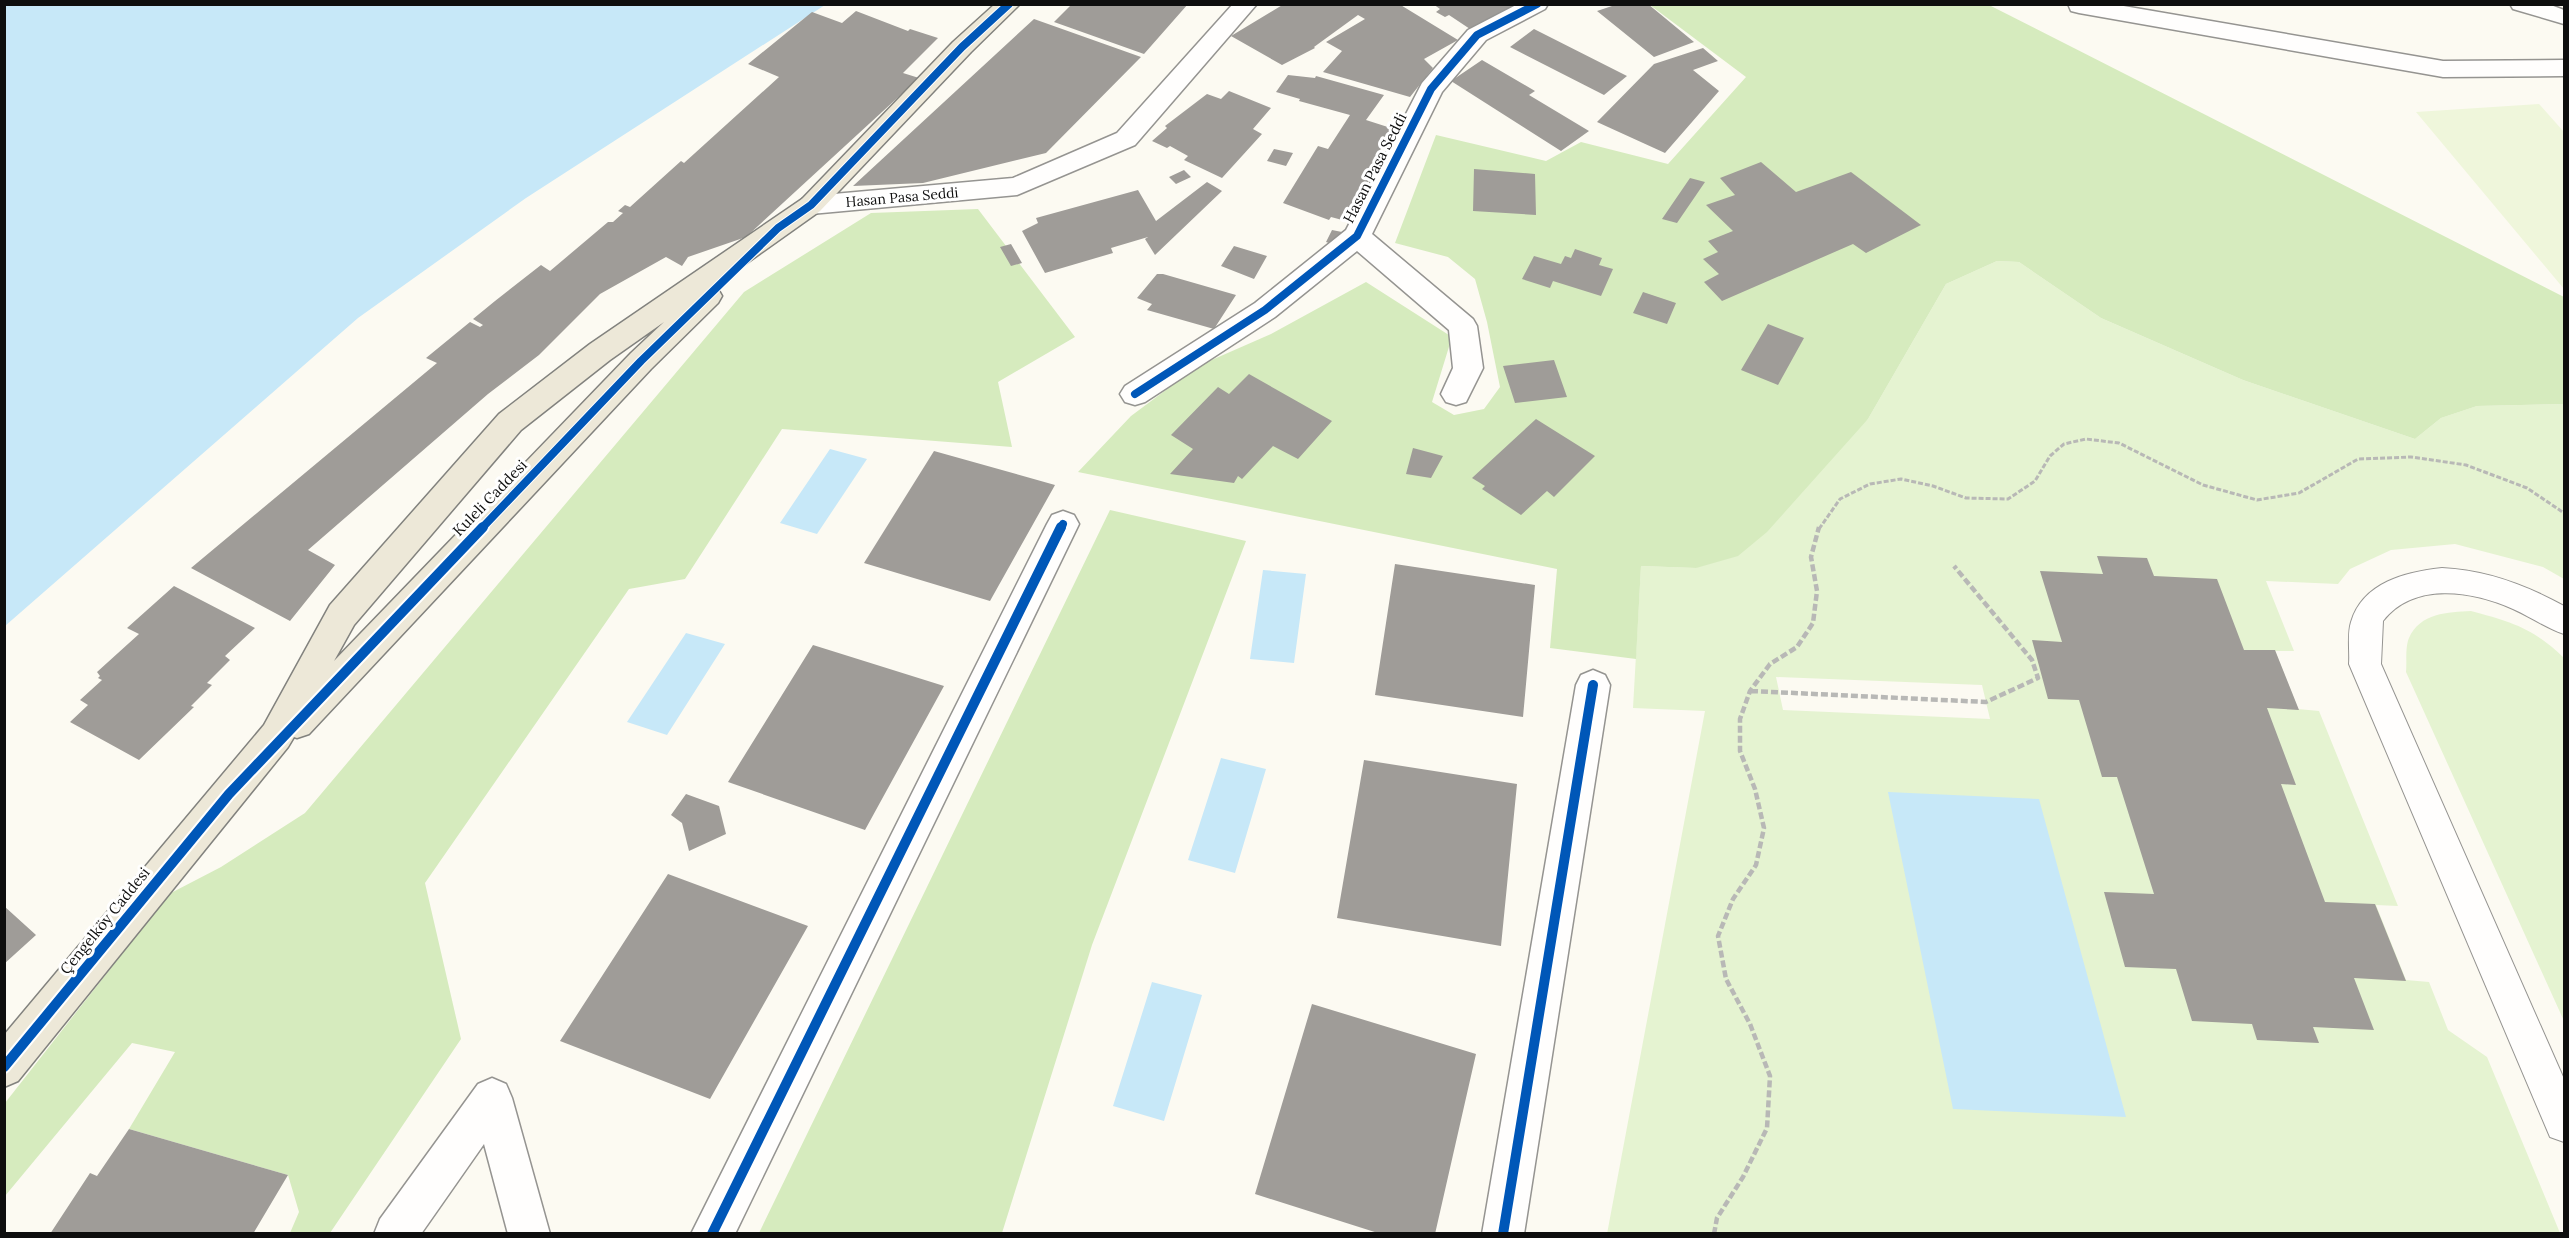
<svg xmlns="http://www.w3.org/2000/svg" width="2569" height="1238" font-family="Lora,serif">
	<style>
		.green { fill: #e5f3d1; fill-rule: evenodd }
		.forest { fill: #d6ebbe }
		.pitch { fill: #eff6db }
		.water { fill: #c7e8f8 }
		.building { fill: #9f9c98 }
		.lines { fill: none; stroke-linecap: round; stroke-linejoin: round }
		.lane-casing { stroke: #959491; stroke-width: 2 }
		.street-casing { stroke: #959491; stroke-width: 3 }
		.primary-casing { stroke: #82827e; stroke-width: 3 }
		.path-far1 { stroke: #b8b8b6; stroke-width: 3; stroke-dasharray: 5 2; stroke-linecap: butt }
		.path { stroke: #b8b8b6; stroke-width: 4.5; stroke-dasharray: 7 3; stroke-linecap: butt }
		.lane { fill: #fffefd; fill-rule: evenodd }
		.street { fill: #fffefd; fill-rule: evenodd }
		.primary { fill: #ede8d8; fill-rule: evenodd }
		.cycleway-far1-casing { stroke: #fff; stroke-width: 10 }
		.cycleway-casing { stroke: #fff; stroke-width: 14 }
		.cycleway-far1 { stroke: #0057b8; stroke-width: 8 }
		.cycleway { stroke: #0057b8; stroke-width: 10 }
		.labels { text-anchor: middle; stroke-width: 6; stroke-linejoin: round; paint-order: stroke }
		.far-street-label { font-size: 14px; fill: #0e0e0e; stroke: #fff }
		.street-label { font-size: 15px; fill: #0e0e0e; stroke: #fff }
	</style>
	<rect width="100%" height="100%" fill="#fcfaf2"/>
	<!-- green -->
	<path class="green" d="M1997,261L2019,262L2101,318L2243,380L2415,439L2441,418L2477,406L2564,404V579L2543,567L2455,544L2391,550L2350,569L2338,584L2266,581L2294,651H2275L2298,709L2319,711L2398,906L2376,905L2406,980L2429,982L2448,1030L2487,1057L2560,1233L1607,1234L1705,711L1633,708L1641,566L1696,568L1868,419L1946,284ZM1776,677L1982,685L1990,719L1783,710Z
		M2471,611C2512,622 2533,628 2564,658V1021L2406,672C2407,662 2405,647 2409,638C2420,613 2448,612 2471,611Z"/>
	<!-- forest -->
	<path class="forest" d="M1650,5H1989L2564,297V404L2477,406L2441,418L2415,439L2243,380L2101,318L2019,262L1997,261L1946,284L1868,419L1767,532L1738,556L1696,568L1641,566L1636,659L1550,648L1557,569L1078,472L1131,416L1198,366L1271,334L1366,282L1452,337L1432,402L1454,415L1484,409L1500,387L1487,322L1475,279L1448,257L1395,243L1436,135L1546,161L1581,142L1668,164L1746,77Z
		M978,209L1075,337L998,382L1012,447L782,429L685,579L629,589L425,883L461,1039L330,1233H290L299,1212L288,1175L129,1129L175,1052L132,1043L5,1196V1103L169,894L221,867L305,813L744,292L871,213Z
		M1110,510L1246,541L1092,945L1002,1233H759Z"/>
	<!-- pitch -->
	<path class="pitch" d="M2539,104L2564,132V289L2416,112Z"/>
	<!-- water -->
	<path class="water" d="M5,5H825L526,198L358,318L5,626Z
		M830,449L867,459L817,534L780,523Z
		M1263,570L1306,574L1294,663L1250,659Z
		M686,633L725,644L667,735L627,722Z
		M1221,758L1266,769L1235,873L1188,860Z
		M1888,792L2039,799L2126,1117L1953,1109Z
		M1152,982L1202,995L1164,1121L1113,1106Z"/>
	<!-- building -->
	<path class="building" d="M1072,4H1188L1144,54L1054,22Z
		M1284,4H1399L1458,40L1424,59L1433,68L1410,97L1323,72L1342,51L1326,42L1365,19L1358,15L1314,47L1315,48L1282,65L1231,36Z
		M1433,4H1524L1470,29L1449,15L1445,17L1436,12L1440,9Z
		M1618,4H1648L1694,42L1654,57L1597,11Z
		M856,11L908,31L910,29L938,38L903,73L919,78L746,237L688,257L682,266L666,257L600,294L539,355L488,394L308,550L335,565L290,621L191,568L437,363L426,358L470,322L480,327L483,325L473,319L495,301L541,265L550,271L608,222H613L623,213L618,211L625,205L630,207L681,161L684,163L779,77L748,64L812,12L842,23Z
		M1034,19L1141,57L1046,153L923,183L853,186Z
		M1534,29L1627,76L1604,95L1510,47Z
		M1703,48L1718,61L1693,70L1719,91L1665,153L1597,122L1654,64Z
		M1482,60L1535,91L1529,95L1589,131L1561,151L1451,81Z
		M1288,75L1315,78L1316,76L1384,95L1366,120L1394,129L1373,161L1379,163L1346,221L1331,217L1329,220L1283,203L1318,146L1328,149L1350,115L1299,101L1300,99L1276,92Z
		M1229,91L1271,108L1253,129L1262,134L1222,178L1184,160L1188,156L1170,146L1167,148L1152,141L1167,128L1165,126L1207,94L1221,99Z
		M1274,149L1293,153L1286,166L1267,161Z
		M1761,162L1796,192L1851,172L1921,225L1866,253L1853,244L1722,301L1704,282L1719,274L1703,259L1718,252L1708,241L1733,231L1706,205L1735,195L1720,178Z
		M1474,169L1535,174L1536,215L1473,211Z
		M1184,170L1191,177L1176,184L1169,177Z
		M1690,178L1705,182L1677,223L1662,219Z
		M1207,182L1222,191L1155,255L1145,239L1148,237L1111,248L1113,253L1045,273L1022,231L1038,223L1036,218L1138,190L1156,221Z
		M1332,230L1342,232L1335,245L1326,242Z
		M1011,244L1022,263L1011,266L1000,247Z
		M1234,246L1267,256L1254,279L1221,266Z
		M1575,249L1602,258L1599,265L1613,269L1601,296L1553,281L1550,288L1522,279L1534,256L1561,264L1565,256L1571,258Z
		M1157,274H1163L1236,295L1214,329L1147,310L1152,304L1137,298Z
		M1643,292L1676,303L1667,324L1633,313Z
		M1768,324L1804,338L1778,385L1741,370Z
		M1554,360L1567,397L1515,403L1503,366Z
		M1249,374L1332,421L1298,459L1273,446L1242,479L1238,476L1234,483L1170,474L1193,449L1171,435L1218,387L1229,394Z
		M1536,419L1595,456L1554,497L1547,491L1521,515L1482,489L1485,486L1472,478Z
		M1413,448L1443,456L1431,478L1406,474Z
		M934,451L1055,485L990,601L864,563Z
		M2097,556L2147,558L2154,576L2217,579L2244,650H2275L2299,710L2267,708L2296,785L2281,784L2325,902L2375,904L2406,981L2354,978L2374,1030L2313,1027L2319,1043L2257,1040L2252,1024L2192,1021L2176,969L2125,967L2104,892L2154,894L2117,777H2102L2079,700L2048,699L2032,640L2062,642L2040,571L2103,574Z
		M1395,564L1535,585L1523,717L1375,695Z
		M174,586L255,628L225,656L230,660L207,683L212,685L191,706L194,707L139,760L70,722L88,705L80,700L102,680L98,678L100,676L97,672L139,634L127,628Z
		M813,645L944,686L865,830L728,782Z
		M1364,760L1517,784L1501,946L1337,918Z
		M686,794L719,806L726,834L689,851L682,823L671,815Z
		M668,874L808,926L710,1099L560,1041Z
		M4,906L36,935L4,964Z
		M1312,1004L1476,1054L1435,1234H1381L1255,1194Z
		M129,1129L288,1175L253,1234H50L90,1173L97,1176Z"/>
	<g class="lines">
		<!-- lane casing -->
		<g class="lane-casing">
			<path id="lane" d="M2442,568C2486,570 2526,585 2564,606V634C2546,628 2531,617 2513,609C2473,591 2414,581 2383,621L2381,664L2564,1079V1142L2550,1137L2349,664C2350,650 2347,635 2351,622C2363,582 2406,572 2442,568Z"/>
		</g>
		<!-- street casing -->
		<g class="street-casing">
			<path id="street" d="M1233,4H1257L1135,145L1017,195L811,214L802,211L798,205L802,199L811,196L1013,178L1117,133Z
				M1518,4H1548L1545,9L1486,40L1442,92L1372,234L1473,319L1477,326L1483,368L1466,402L1456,405L1446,402L1441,394L1453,368L1449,330L1357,251L1275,317L1145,402L1135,405L1125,402L1120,394L1125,386L1255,303L1346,230L1422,83L1468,30Z
				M2068,4H2112L2443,61L2564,60V76L2443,77L2079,13L2071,11Z
				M2510,4H2548L2564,10V24L2513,9Z
				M1063,511L1074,515L1079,524L735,1234H691L1047,524L1052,515Z
				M1593,670L1605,675L1610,685L1524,1234H1482L1576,685L1581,675Z
				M492,1078L506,1084L512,1098L550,1234H508L484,1144L421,1234H374L380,1219L478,1084Z"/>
		</g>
		<!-- primary casing -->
		<g class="primary-casing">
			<path id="primary" d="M995,4H1020L971,52L820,211L713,287L718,289L722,296L718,303L651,369L309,734L297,738L294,737L288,747L18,1081L4,1087V1035L264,725L330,605L499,414L590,344L802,199L953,42ZM664,322L631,353L334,661L354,625L521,430L610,360Z"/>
		</g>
		<!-- path-far1 -->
		<path class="path-far1" d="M1819,529L1840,499L1870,484L1901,479L1933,486L1966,498L2008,499L2035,481L2050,456L2064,444L2086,439L2119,443L2203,485L2257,500L2299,493L2358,459L2411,457L2466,465L2527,488L2564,513"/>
		<!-- path -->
		<path class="path" d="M1751,691L1986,702L2038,678L2032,660L1954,566
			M1714,1234L1717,1218L1743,1177L1767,1128L1770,1076L1750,1024L1726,979L1718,936L1733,899L1756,865L1764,828L1755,789L1740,751V719L1750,691L1770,664L1797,647L1813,623L1817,591L1811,557L1819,527"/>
		<!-- lane -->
		<use href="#lane" class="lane"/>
		<!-- street -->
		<use href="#street" class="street"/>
		<!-- primary -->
		<use href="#primary" class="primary"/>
		<!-- cycleway-far1 casing -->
		<g class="cycleway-far1-casing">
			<path id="cycleway-far1" d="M1135,394L1265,310L1357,236L1431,89L1477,35L1537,4
				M481,529L641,361L778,228L811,205L962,47L1009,4
				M1061,529L1063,524"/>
		</g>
		<!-- cycleway casing -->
		<g class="cycleway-casing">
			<path id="cycleway" d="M4,1067L229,794L483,527
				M712,1234L1061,527
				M1503,1234L1593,685"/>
		</g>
		<!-- cycleway-far1 -->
		<use href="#cycleway-far1" class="cycleway-far1"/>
		<!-- cycleway -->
		<use href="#cycleway" class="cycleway"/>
	</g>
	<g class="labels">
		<!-- far-street labels -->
		<g class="far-street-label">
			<text transform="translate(902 197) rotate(-5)" y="5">Hasan Pasa Seddi</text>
		</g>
		<!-- street labels -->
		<g class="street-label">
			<text transform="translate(1375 168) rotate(-63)" y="5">Hasan Pasa Seddi</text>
			<text transform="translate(490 498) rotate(-46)" y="5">Kuleli Caddesi</text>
			<text transform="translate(105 921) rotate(-51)" y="5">Çengelköy Caddesi</text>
		</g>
	</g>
	<!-- border -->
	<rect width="2569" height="1238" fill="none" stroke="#0e0e0e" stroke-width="12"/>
</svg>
